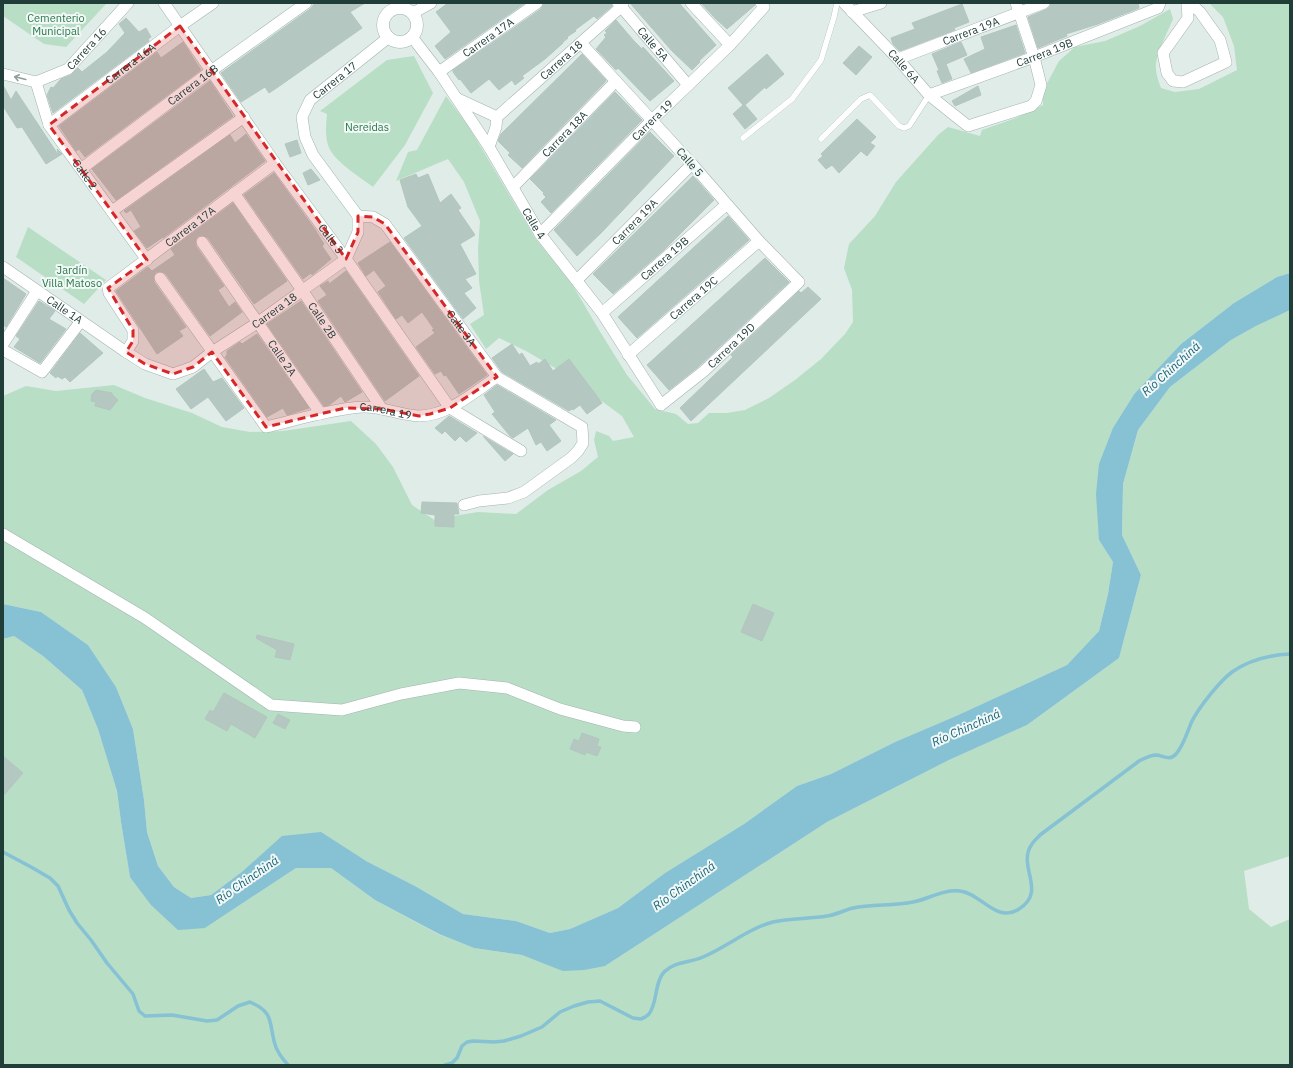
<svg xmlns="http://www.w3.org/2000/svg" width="1293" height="1068" font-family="'IBM Plex Sans',sans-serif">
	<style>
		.green { fill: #b8dec5 }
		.water { fill: #86c1d4 }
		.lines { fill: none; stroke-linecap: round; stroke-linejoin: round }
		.stream { stroke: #86c1d4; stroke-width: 3.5 }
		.building { fill: #b5c7c1; stroke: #b2c6bf }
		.lane-casing { stroke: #a3b4b0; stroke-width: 6 }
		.street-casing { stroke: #a3b4b0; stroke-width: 12 }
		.secondary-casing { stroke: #9eb8b1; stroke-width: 13 }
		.lane { stroke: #fff; stroke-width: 5.5 }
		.street { stroke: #fff; stroke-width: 11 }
		.secondary { stroke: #fff; stroke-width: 12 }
		.oneway { stroke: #909e9c }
		.marked { fill: #d62828; fill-opacity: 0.2; stroke: #d62828; stroke-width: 3; stroke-dasharray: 8 5; stroke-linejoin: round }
		.labels { text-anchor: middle; stroke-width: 4; stroke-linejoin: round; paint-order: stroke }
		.park-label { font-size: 11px; fill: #29764d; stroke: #f1f8f5 }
		.street-label { font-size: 11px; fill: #203d38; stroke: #f1f8f5 }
		.water-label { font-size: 12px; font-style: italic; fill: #18637b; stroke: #f1f8f5 }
	</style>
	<rect width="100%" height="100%" fill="#e0ece8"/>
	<!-- green -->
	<path class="green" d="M3,3H107L66,47L44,44L3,16Z
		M1209,3H1290V273L1277,277L1234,303L1181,344L1135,393L1099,540L1113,562L1108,594L1099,631L1067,665L956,716L895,742L831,774L797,786L744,824L665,873L618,908L570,929L550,933L516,921L463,914L415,886L366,861L243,871L211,895L191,898L174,887L158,866L147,832L144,800L133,729L116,687L88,645L41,612L3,604V396L26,386L56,391L114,385L145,398L192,413L222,427L250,432L283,431L351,421L376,444L393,467L412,505L436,521L454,516L478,512L516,514L548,490L581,471L598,457L594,440L596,431L609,436L613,441L634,437L622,416L562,372L526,351L499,338L486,349L470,324L484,315L479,281L478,249L480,221L464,182L448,159L396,181L408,152L417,150L446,96L469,127L535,238L572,284L599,330L627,375L655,409L676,414L688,424L698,423L709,413H727L745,410L769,398L795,380L821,359L845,334L853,322L852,290L844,268L849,244L875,216L896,182L938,135L948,127L980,136L982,130L1016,118L1043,105V91L1059,61L1075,47L1105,41L1140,26L1170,9L1173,19C1168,31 1158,50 1156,63C1155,72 1158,80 1161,88L1175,92L1199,89L1237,70L1234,46L1223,17Z
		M414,56L433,93L405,145L373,187C360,177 333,161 328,145C325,135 326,124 327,114L320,111L387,60Z
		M28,227L106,280L84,304L16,257Z
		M1290,310V856L1244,871L1249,909L1271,927L1290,919V1065H3V639L14,636L43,656L82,690L98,729L117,791L121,822L130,877L205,928L296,868H331L375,900L438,934L474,948L522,955L563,970L605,966L827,822L949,760L1027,725L1119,658L1141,575L1122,535L1123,484L1138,430L1170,387L1231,340L1256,326Z"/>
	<!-- water -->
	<path class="water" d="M1290,273V310L1256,326L1231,340L1170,387L1138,430L1123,484L1122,535L1141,575L1119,658L1027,725L949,760L827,822L605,966L584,970L563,971L522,955L474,948L439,934L375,900L331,868H296L205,928L178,930L151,905L130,877L121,822L117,791L98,729L82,690L43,656L14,636L3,639V604L41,612L88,645L116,687L133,729L144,800L147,832L158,866L174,887L191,898L211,895L243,871L282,836L321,832L366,861L415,886L463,914L516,921L550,933L570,929L618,908L665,873L744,824L797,786L831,774L895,742L956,716L1067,665L1099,631L1108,594L1113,562L1099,540L1096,494L1099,464L1113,428L1135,393L1181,344L1234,303L1277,277Z"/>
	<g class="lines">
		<!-- stream -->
		<path class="stream" d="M3,852L31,867L50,878L58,886L69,910L77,923L91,940L107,963L133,994L139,1011L145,1016L172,1015L207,1021L217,1020L238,1006L250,1002C273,1012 269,1020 274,1041C276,1051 282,1058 288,1065
			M445,1065L452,1063L457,1058L462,1046L467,1042L473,1041L494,1042L504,1041L521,1036L542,1027L560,1012L574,1006L588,1002L600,1001L633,1018L641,1019C644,1018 647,1016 649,1014C658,1002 654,983 664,972C675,961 690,963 703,957C727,947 747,929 773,922C790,918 809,919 827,916C836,915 844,910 853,908C873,904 893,906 913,902C929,899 943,889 960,891C981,893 996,924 1019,909C1048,891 1016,866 1032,844C1034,840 1038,838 1040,835L1139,761C1145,758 1150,755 1157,755C1164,756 1170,761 1176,754C1183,747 1188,730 1192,721C1200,706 1219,682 1232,672C1249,660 1270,655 1290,654"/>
	</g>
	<!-- building -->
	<path class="building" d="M315,3H365L350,12L362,28L278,87L269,93L265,87L241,102L221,73L310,9Z
		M448,3H525L445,59L435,46L451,32L436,12Z
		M544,3H611L612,6L597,19L594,16L575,30L576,31L567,37L568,38L563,42V43L545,59L522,76L524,78L515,85L512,80L499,90L489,79L471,93L460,79L459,80L453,72V70L541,9Z
		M630,3H679L716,45L699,61L700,62L692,70L672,51Z
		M701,3H754L755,5L727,29L716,19Z
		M1051,3H1138L1139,8L1098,24L1066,34L1067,36L1038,48L1028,17L1047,9L1050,7Z
		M962,4L969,22L954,28L955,30L900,51L893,44L891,38L915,29L912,23Z
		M126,18L139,32L146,28L151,37L148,39L149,41L53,113L47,95L51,87L53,88L61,79L71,75L78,68L82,72L107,52L125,33L119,24Z
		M616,20L634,41L642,49L643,47L674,81L650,101L618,68L616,70L596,49L606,37L604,35L607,33L605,31Z
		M1016,25L1025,53L971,73L964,59L985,49L981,37Z
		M183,42L201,70L85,157L79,149L76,151L59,126L157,52L161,58Z
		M961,42L967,55L946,64L952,79L942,83L937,71L939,70L932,54Z
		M859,46L872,57L856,75L843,63Z
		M582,54L606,80L605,82L522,168L508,155L510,153L498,141L501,134Z
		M767,54L784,74L766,89L765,87L745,105L757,119L745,129L733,114L743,105L728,88Z
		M210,81L233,116L116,200L92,169Z
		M3,85L11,100L16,91L59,156L57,149L62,154L46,164L22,127L17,128L3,106Z
		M978,86L981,95L955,106L952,101Z
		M615,92L642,120L551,213L541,202L546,197L543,194L544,193L530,179Z
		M857,119L876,137L870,143L875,146L867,156L861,151L839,173L832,165L826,169L818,160L823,156L821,154Z
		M650,132L674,156L601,233L577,256L554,230Z
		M246,134L265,161L163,238V237L147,248L134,231L141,227L131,210L126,213L124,211L230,135L235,143Z
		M297,140L301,153L290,157L285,144Z
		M311,169L320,180L308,185L303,173Z
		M274,173L314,228L324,244L322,246L331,259L312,275L311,273L303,279L244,195Z
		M416,174L418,178L428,174L440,203L451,194L461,208L458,210L475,235L460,244L476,274L465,279L472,288L464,293L476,308L463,319L404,238L422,226L408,207L400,180Z
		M693,176L714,200L664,250L613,294L593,274Z
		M233,203L287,281L254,304L208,238L205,236H198L196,239V246L224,286L218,290L229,307L235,302L242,312L210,336L166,274L163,272H156L154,275V282L186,327L179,331L183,336L157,354L116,291L148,267L152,271L175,255L171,249Z
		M728,216L749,240L637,338L618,317Z
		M390,242L487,375L459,394L446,375L444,376L441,371L435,374L416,347L435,333L432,330L434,329L422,312L408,323L402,315L396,319L378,292L386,286L374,270L366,276L358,263Z
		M765,258L789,282L698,367L669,390L647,365Z
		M346,271L419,376L385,401L318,301L327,295L320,286L328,281L329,284Z
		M3,278L26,294L6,327L3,325Z
		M808,287L821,299L691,421L680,408L733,357L731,355L799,291L801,293Z
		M39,301L55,311L49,319L66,329L40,363L14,347L20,339L16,336Z
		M301,301L362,392L347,401L345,402L341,396L329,405L324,406L267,324Z
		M80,333L103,353L70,382L65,377L62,379L57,376L56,378L50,373Z
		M257,334L309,408L287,415L283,408L267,417L225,357L227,355V351L240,342L242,344Z
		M512,344L519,355L522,353L530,366L537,362L538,364L545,359L553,371L569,359L602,403L587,414L580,405L573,410L572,409L569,411L502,372L492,358Z
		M204,369L213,382L222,378L244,408L226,421L208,397L191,409L176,389Z
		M497,385L556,420L549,425L561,441L547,451L541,442L536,445L528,428L513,438L510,436L492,414L495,412L484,395Z
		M96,390L112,393V394L118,400L110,410L95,406L96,402L91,401L92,394Z
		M449,416L477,433L466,442L460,436L455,441L445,431L442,434L435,428Z
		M483,436L513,454L505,461Z
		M422,502L457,503L459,514H454V527L435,526V515L421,513Z
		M753,604L774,613L762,641L741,632Z
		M257,635L294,644L290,660L275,657L277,650L256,638Z
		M224,693L267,717L255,738L231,724L227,731L205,719L210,710L213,712Z
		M278,714L290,720L285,729L273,723Z
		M582,733L599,739L597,746L601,747L597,756L586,752L585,755L570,749L574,739L579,741Z
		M3,756L23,773L3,796Z"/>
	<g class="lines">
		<!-- lane casing -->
		<g class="lane-casing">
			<path id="lane" d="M743,138L792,99L821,60L834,17L837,3
				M821,139L861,99L870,95L899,126L904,128L909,126L929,95"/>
		</g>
		<!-- street casing -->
		<g class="street-casing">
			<g id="street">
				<path id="s1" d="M164,3L275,163L346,259L450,408L521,451"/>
				<path id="s2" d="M618,3L688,85"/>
				<path d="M691,3L730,45"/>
				<path id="s3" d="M844,3L898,59L929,95L968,126L1031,106L1036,101L1041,85L1034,57L1016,3"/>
				<path d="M1187,3L1188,18L1163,53L1167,73L1173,81L1183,82L1226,62L1220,40L1200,12L1190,3"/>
				<path d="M852,12L881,3"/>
				<path d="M413,13L431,3"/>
				<path id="s4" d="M412,37L439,72L489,147L540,234L602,313L661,405L704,371L799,282L759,241L692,164L581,43"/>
				<path id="s5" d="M898,59L1044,3"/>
				<path id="s6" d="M439,72L537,3"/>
				<path d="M3,74L36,82"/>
				<path id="s7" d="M36,82L49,125L147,260"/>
				<path id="s8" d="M36,82L68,69L128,3"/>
				<path id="s9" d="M929,95L1034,57L1158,8L1160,3"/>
				<path d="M458,99L497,117"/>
				<path id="s10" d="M49,125L180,26L213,3"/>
				<path id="s11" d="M489,147L496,127L497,117L621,7L623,3"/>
				<path id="s12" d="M81,169L211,71L306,3"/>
				<path id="s13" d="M513,187L616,81"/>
				<path id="s14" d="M234,193L302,290L382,409"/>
				<path d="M112,211L244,117"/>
				<path id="s15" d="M358,216L373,217L385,224L497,377L582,427L583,443L578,451L571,458L524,492L508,498L479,501L464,505"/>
				<path id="s16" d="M358,216L313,155L305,137L302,117L310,100L389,37"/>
				<path id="s17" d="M540,234L652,120L730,45L764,7L761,3"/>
				<path id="s18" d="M202,242L321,414"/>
				<path id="s19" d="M3,267L126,352L145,364L173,374L193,367L212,352L257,323L346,259L358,232V216"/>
				<path id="s20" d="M160,278L266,427C296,420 331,409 362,407C381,406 399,415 419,416C448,416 474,392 497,377"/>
				<path id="s21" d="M577,280L692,164"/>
				<path id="s22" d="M602,313L726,205"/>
				<path d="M3,344L37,291"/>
				<path d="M3,350L42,372L81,321"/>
				<path id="s23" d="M126,352L133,341V330L109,293L108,288L275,163"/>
				<path id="s24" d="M628,355L759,241"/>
				<path d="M3,534L145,618L271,705L342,710L401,694L459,683L507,688L560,709L623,726L635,727"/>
			</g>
		</g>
		<!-- secondary casing -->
		<g class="secondary-casing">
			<path id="secondary" d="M383 25a17 17 0 1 1 34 0a17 17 0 1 1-34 0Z"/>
		</g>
		<!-- lane -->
		<use href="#lane" class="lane"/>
		<!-- street -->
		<use href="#street" class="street"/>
		<!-- secondary -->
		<use href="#secondary" class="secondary"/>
	</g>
	<!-- one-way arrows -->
	<defs><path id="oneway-shaft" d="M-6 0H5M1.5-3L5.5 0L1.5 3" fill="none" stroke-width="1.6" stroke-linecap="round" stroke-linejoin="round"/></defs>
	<use class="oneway" href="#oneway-shaft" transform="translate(20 78) rotate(-166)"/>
	<!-- marked area -->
	<path class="marked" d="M180,26L346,259L358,232V216L373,217L385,224L497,377L450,408L430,414L419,416L382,409L345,408L266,427L212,352L193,367L173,374L145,364L126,352L133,341V330L108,288L147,260L49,125Z"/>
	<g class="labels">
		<!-- park labels -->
		<g class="park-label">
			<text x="56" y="22">Cementerio<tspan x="56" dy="13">Municipal</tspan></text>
			<text x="367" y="131">Nereidas</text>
			<text x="72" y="274">Jardín<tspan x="72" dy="13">Villa Matoso</tspan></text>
		</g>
		<!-- street labels -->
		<g class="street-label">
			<text dy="4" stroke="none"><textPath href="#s5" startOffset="78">Carrera 19A</textPath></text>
			<text dy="4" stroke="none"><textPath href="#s6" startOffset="60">Carrera 17A</textPath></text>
			<text dy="4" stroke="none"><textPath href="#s2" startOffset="54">Calle 5A</textPath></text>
			<text dy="4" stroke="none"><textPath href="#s8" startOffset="62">Carrera 16</textPath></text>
			<text dy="4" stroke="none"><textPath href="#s9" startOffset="123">Carrera 19B</textPath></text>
			<text dy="4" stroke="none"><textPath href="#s11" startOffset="117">Carrera 18</textPath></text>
			<text dy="4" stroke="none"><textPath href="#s10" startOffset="102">Carrera 16A</textPath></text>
			<text dy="4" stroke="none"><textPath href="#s3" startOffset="87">Calle 6A</textPath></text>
			<text dy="4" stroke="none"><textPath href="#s16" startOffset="166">Carrera 17</textPath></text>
			<text dy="4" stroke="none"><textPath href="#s12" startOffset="140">Carrera 16B</textPath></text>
			<text dy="4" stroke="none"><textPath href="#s17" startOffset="160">Carrera 19</textPath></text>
			<text dy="4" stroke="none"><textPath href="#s13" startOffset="74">Carrera 18A</textPath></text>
			<text transform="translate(690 162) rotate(49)" y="4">Calle 5</text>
			<text dy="4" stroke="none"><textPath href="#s7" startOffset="106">Calle 2</textPath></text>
			<text dy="4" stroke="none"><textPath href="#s21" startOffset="82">Carrera 19A</textPath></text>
			<text dy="4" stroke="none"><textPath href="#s4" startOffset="223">Calle 4</textPath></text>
			<text dy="4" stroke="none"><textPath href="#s23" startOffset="176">Carrera 17A</textPath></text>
			<text dy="4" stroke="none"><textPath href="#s1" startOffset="289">Calle 3</textPath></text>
			<text dy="4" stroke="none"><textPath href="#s22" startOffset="83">Carrera 19B</textPath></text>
			<text dy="4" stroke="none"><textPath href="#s24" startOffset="87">Carrera 19C</textPath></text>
			<text dy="4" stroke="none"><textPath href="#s19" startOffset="75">Calle 1A</textPath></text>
			<text dy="4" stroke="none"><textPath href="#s19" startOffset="322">Carrera 18</textPath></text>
			<text dy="4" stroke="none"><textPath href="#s14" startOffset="155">Calle 2B</textPath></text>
			<text dy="4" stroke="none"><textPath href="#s15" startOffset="158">Calle 3A</textPath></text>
			<text dy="4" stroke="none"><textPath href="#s4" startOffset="537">Carrera 19D</textPath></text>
			<text dy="4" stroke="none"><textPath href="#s18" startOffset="141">Calle 2A</textPath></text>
			<text dy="4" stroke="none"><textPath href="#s20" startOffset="305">Carrera 19</textPath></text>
		</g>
		<!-- water labels -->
		<g class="water-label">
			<text transform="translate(1171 369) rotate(-42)" y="4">Río Chinchiná</text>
			<text transform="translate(966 728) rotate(-24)" y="4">Río Chinchiná</text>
			<text transform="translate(247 880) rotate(-35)" y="4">Río Chinchiná</text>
			<text transform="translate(684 886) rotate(-36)" y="4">Río Chinchiná</text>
		</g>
	</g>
	<!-- border -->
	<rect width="1293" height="1068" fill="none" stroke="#203d38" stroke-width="8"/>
</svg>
